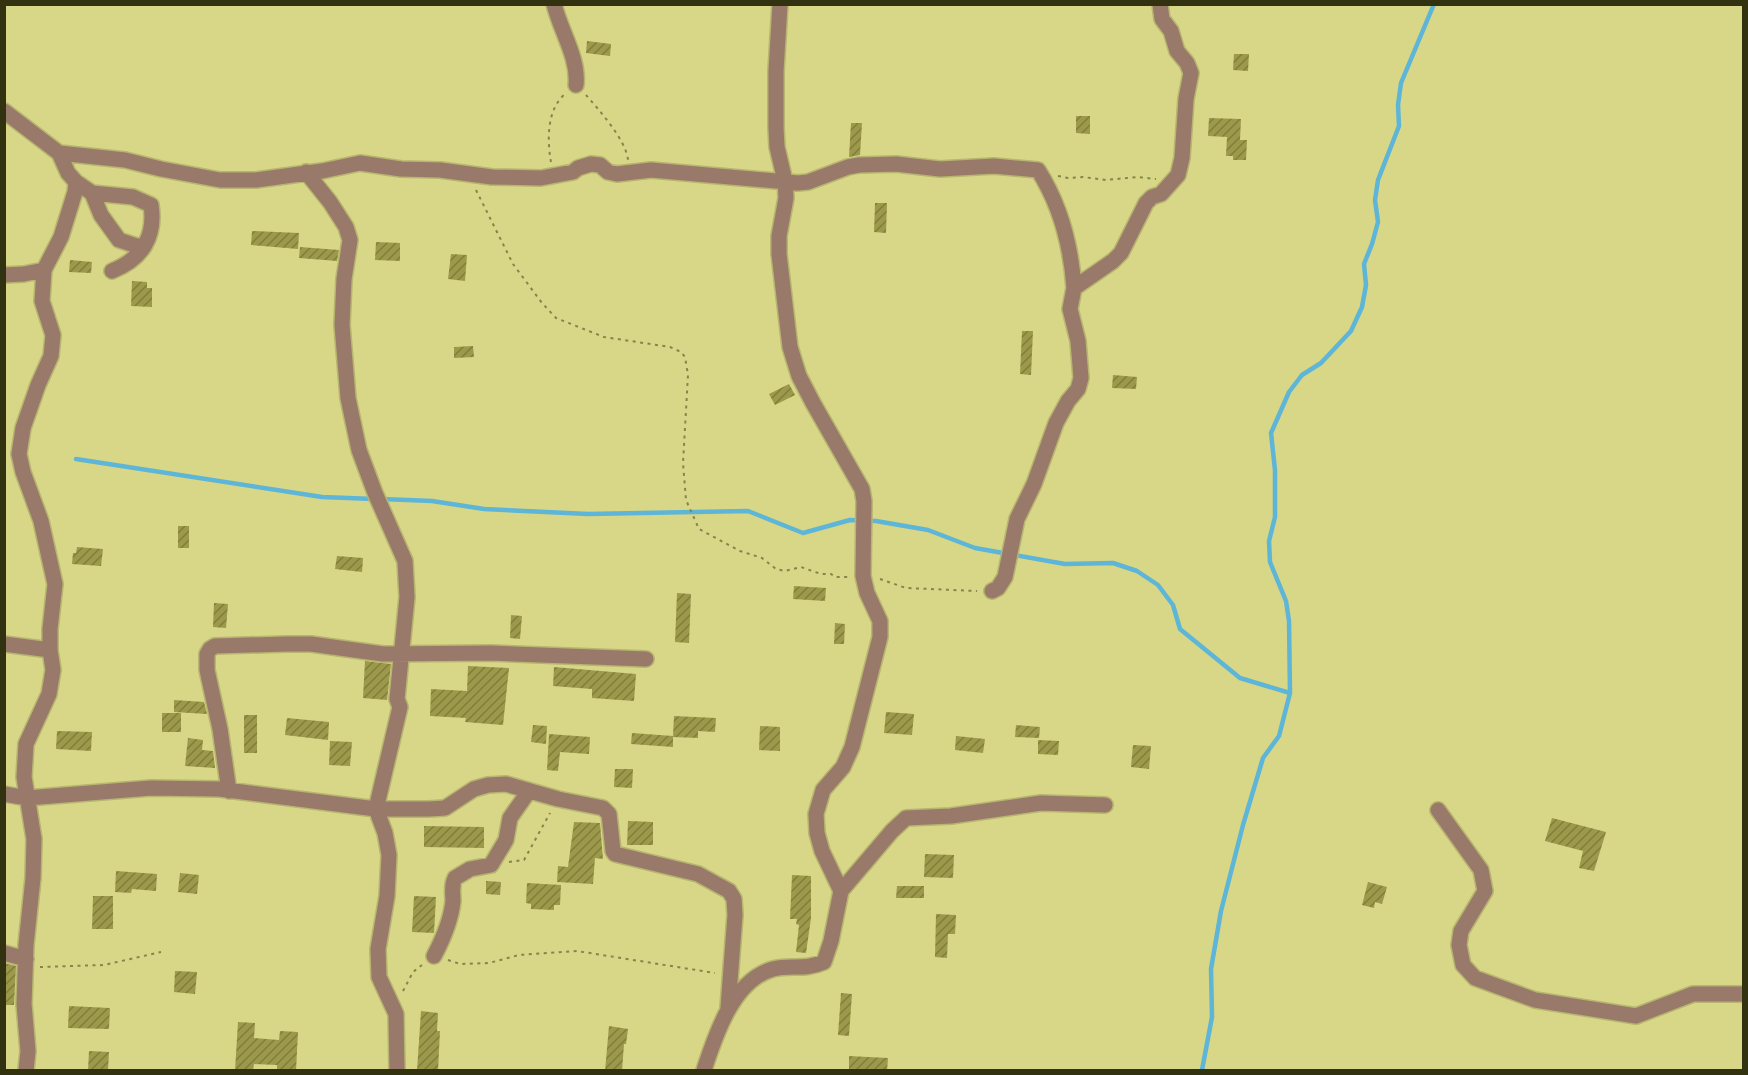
<svg xmlns="http://www.w3.org/2000/svg" width="1748" height="1075" font-family="Figtree,sans-serif">
	<style>
		.lines { fill: none; stroke-linecap: round; stroke-linejoin: round }
		.stream { stroke: #5db5d8; stroke-width: 4.5 }
		.building { fill: url(#building-hatch) }
		.minor-casing { stroke: #b7b56f; stroke-width: 18 }
		.path { stroke: #85844c; stroke-width: 2; stroke-dasharray: 3 4.5; stroke-linecap: butt }
		.minor { stroke: #98796a; stroke-width: 15 }
	</style>
	<defs>
		<pattern id="building-hatch" width="6" height="6" patternUnits="userSpaceOnUse" patternTransform="scale(1.5)"><rect width="6" height="6" fill="#9c994b"/><path d="M-1 1l2-2M0 6l6-6M5 7l2-2" fill="none" stroke="#807d3d"/></pattern>
	</defs>
	<rect width="100%" height="100%" fill="#d8d687"/>
	<g class="lines">
		<!-- stream -->
		<path class="stream" d="M76,459L322,497L374,499
			M382,499L432,501L484,509L588,514L748,511L803,533L850,520L876,521L928,530L975,548L1065,564L1113,563L1137,571L1158,585L1173,605L1180,629L1240,678L1290,693
			M1202,1070L1212,1017L1211,969L1221,911L1243,825L1263,758L1279,736L1290,693L1289,621L1286,601L1270,562L1269,541L1275,517V470L1271,433L1289,392L1302,375L1321,363L1351,331L1362,307L1366,285L1364,264L1372,244L1378,222L1375,200L1378,180L1399,126L1398,105L1401,83L1434,4"/>
	</g>
	<!-- building -->
	<path class="building" d="M587,41L611,44L610,56L586,53Z
		M1234,54H1249L1248,71L1233,70Z
		M1076,116H1090V134L1076,133Z
		M1209,118L1241,119L1240,140H1247L1246,160H1233V156H1226L1227,137L1208,136Z
		M851,123H862L860,155L849,157Z
		M875,203H887L886,233L874,232Z
		M252,231L299,233L298,249L251,245Z
		M376,242L400,243V261L375,260Z
		M300,247L339,250L337,261L299,258Z
		M451,254L467,255L465,281L448,279Z
		M70,260L92,262L91,273L69,272Z
		M132,281L147,282V288H152V307L131,306Z
		M1022,331H1033L1031,375L1020,374Z
		M473,346L474,357L454,358V347Z
		M1113,375L1137,377L1136,389L1112,388Z
		M789,384L795,395L775,405L769,394Z
		M178,526H189V548H178Z
		M77,547L103,549L101,566L72,564L73,553H76Z
		M337,556L363,558L362,572L335,569Z
		M794,586L826,588L825,601L793,599Z
		M677,593L691,594L689,643L675,642Z
		M214,603L228,604L226,628L213,627Z
		M511,615L522,616L520,639L510,638Z
		M835,623L845,624L844,644H834Z
		M365,661L391,664L387,700L363,698Z
		M468,666L509,668L503,725L465,722L466,718L430,716L431,689L467,691Z
		M554,667L636,674L634,701L592,698V689L553,686Z
		M174,700L204,702L207,714L174,712Z
		M886,712L914,714L912,735L884,733Z
		M162,713H181V732H162Z
		M244,715H257V753H244Z
		M674,716L716,718L715,732L698,731V738L673,737V747L631,744L632,733L673,736Z
		M287,718L329,722L328,740L285,735Z
		M533,725L547,726L546,744L531,742Z
		M1016,725L1040,727L1039,738L1015,737Z
		M760,726L780,727V751L759,750Z
		M57,731L92,732L91,751L56,749Z
		M549,734L590,737L589,754L560,752L558,771L547,770Z
		M956,736L985,739L983,753L955,750Z
		M188,738L203,740L202,750L213,751L215,768L185,766Z
		M1038,740L1059,741L1058,755L1038,754Z
		M330,741L352,742L350,766L329,765Z
		M1133,745L1151,746L1149,769L1131,767Z
		M615,769H633L632,788L614,787Z
		M1552,818L1606,832L1594,871L1579,868L1583,851L1545,841Z
		M628,821L653,822V845H627Z
		M574,822L600,823L603,859L595,858L593,884L557,882L558,866L568,867Z
		M424,826L484,827V848L424,847Z
		M925,854L954,855L953,878L924,877Z
		M116,871L157,874L156,891L132,889L131,893L115,892Z
		M180,873L199,875L197,894L178,892Z
		M792,875L811,876V918L806,953L796,952L799,925L796,924L797,919H790Z
		M486,881L501,882L500,895L486,894Z
		M1368,882L1387,887L1382,904L1375,902L1374,908L1362,905Z
		M527,883L561,885L560,905H554V910L531,909V904L526,903Z
		M897,886H924V898H896Z
		M93,896H113V929H92Z
		M414,896L436,897L434,933L412,932Z
		M936,914L956,915L955,934H948L947,958L935,957Z
		M4,963L16,966L14,1005H4Z
		M175,971L197,972L195,994L174,992Z
		M841,993L852,994L849,1036L838,1035Z
		M69,1006L110,1008L109,1029L68,1028Z
		M421,1011L438,1013L437,1031H440L438,1071H417Z
		M238,1022L255,1023L254,1038L279,1040L280,1031L298,1032L296,1071H277V1065L254,1064L253,1071H235Z
		M609,1026L628,1029L626,1044H624L622,1071H605Z
		M89,1051L109,1052L108,1071H88Z
		M849,1056L888,1058L887,1071H849Z"/>
	<g class="lines">
		<!-- minor casing -->
		<g class="minor-casing">
			<path id="minor" d="M554,4C560,30 579,58 576,85
				M4,111L59,153L125,160L161,169L220,180H256L322,171L360,163L401,169L440,170L492,177L541,178L573,172L578,168L591,164L600,165L608,172L617,174L651,170L798,183L808,182L848,167L859,165L896,164L940,169L994,166L1038,170C1061,206 1071,246 1074,288L1113,261L1121,253L1146,203L1152,197L1161,194L1178,175L1182,158L1186,99L1191,73L1187,63L1177,51L1171,31L1162,19L1160,4
				M59,153L68,173L76,182L92,193L101,215L119,240L137,246H144
				M306,172L330,202L346,227L350,240L344,279L342,325L348,398L359,450L375,493L405,561L407,597L397,699L400,707L376,809L385,833L389,855L387,896L378,949L379,977L396,1014L397,1070
				M92,193L133,197L151,205C156,237 142,259 112,271
				M4,275L24,274L44,270
				M992,591L998,588L1005,577L1017,519L1034,484L1056,423L1068,401L1078,389L1081,378L1078,341L1070,309L1074,288
				M4,644L50,650
				M229,791L220,729L207,670V654L210,649L215,646L286,644H311L383,654L491,653L646,659
				M4,794L27,798L151,788L219,789L376,809H429L445,808L474,789L488,785L506,784L558,799L603,808L609,814L613,851L615,854L698,874L729,891L734,899L735,915L728,1008
				M1438,810L1481,870L1485,891L1461,931L1459,945L1463,965L1475,978L1535,1000L1636,1016L1693,994H1744
				M841,891L892,831L906,818L951,816L1041,803L1105,805
				M4,953L26,959
				M434,956C443,939 451,921 453,901C453,892 451,886 455,878L470,869L491,865L506,840L510,818L529,791
				M26,1070L28,1051L24,1004L26,945L33,878L34,839L24,777L26,744L49,694L53,670L50,650V629L55,584L41,521L23,472L19,454L23,428L38,385L51,356L53,335L42,301L44,270L61,237L75,192L76,182
				M704,1070C715,1036 733,980 773,969C792,964 803,971 824,962L831,941L841,891L822,851L817,833L816,814L823,790L843,767L852,747L880,637V621L867,593L863,576L864,501L862,489L813,403L799,376L790,347L779,254V236L786,198L785,181L777,147L776,128V71L780,4"/>
		</g>
		<!-- path -->
		<path class="path" d="M586,95C599,110 626,140 628,160
			M551,162C547,140 547,110 564,95
			M1058,176L1068,178L1083,177L1106,180L1137,177L1156,179
			M476,190L513,264L542,303L556,318L604,337L670,347L681,352L685,357L688,375L683,463L686,500L699,529L740,551L762,558L776,569L785,571L801,567L821,574H831L835,577H850
			M880,579L906,588L977,591
			M509,862L524,860L550,813
			M448,960L460,964L489,963L519,955L577,951L715,973
			M40,967L104,965L161,952
			M403,991L413,972L422,965"/>
		<!-- minor -->
		<use href="#minor" class="minor"/>
	</g>
	<!-- border -->
	<rect width="1748" height="1075" fill="none" stroke="#323110" stroke-width="12"/>
</svg>
